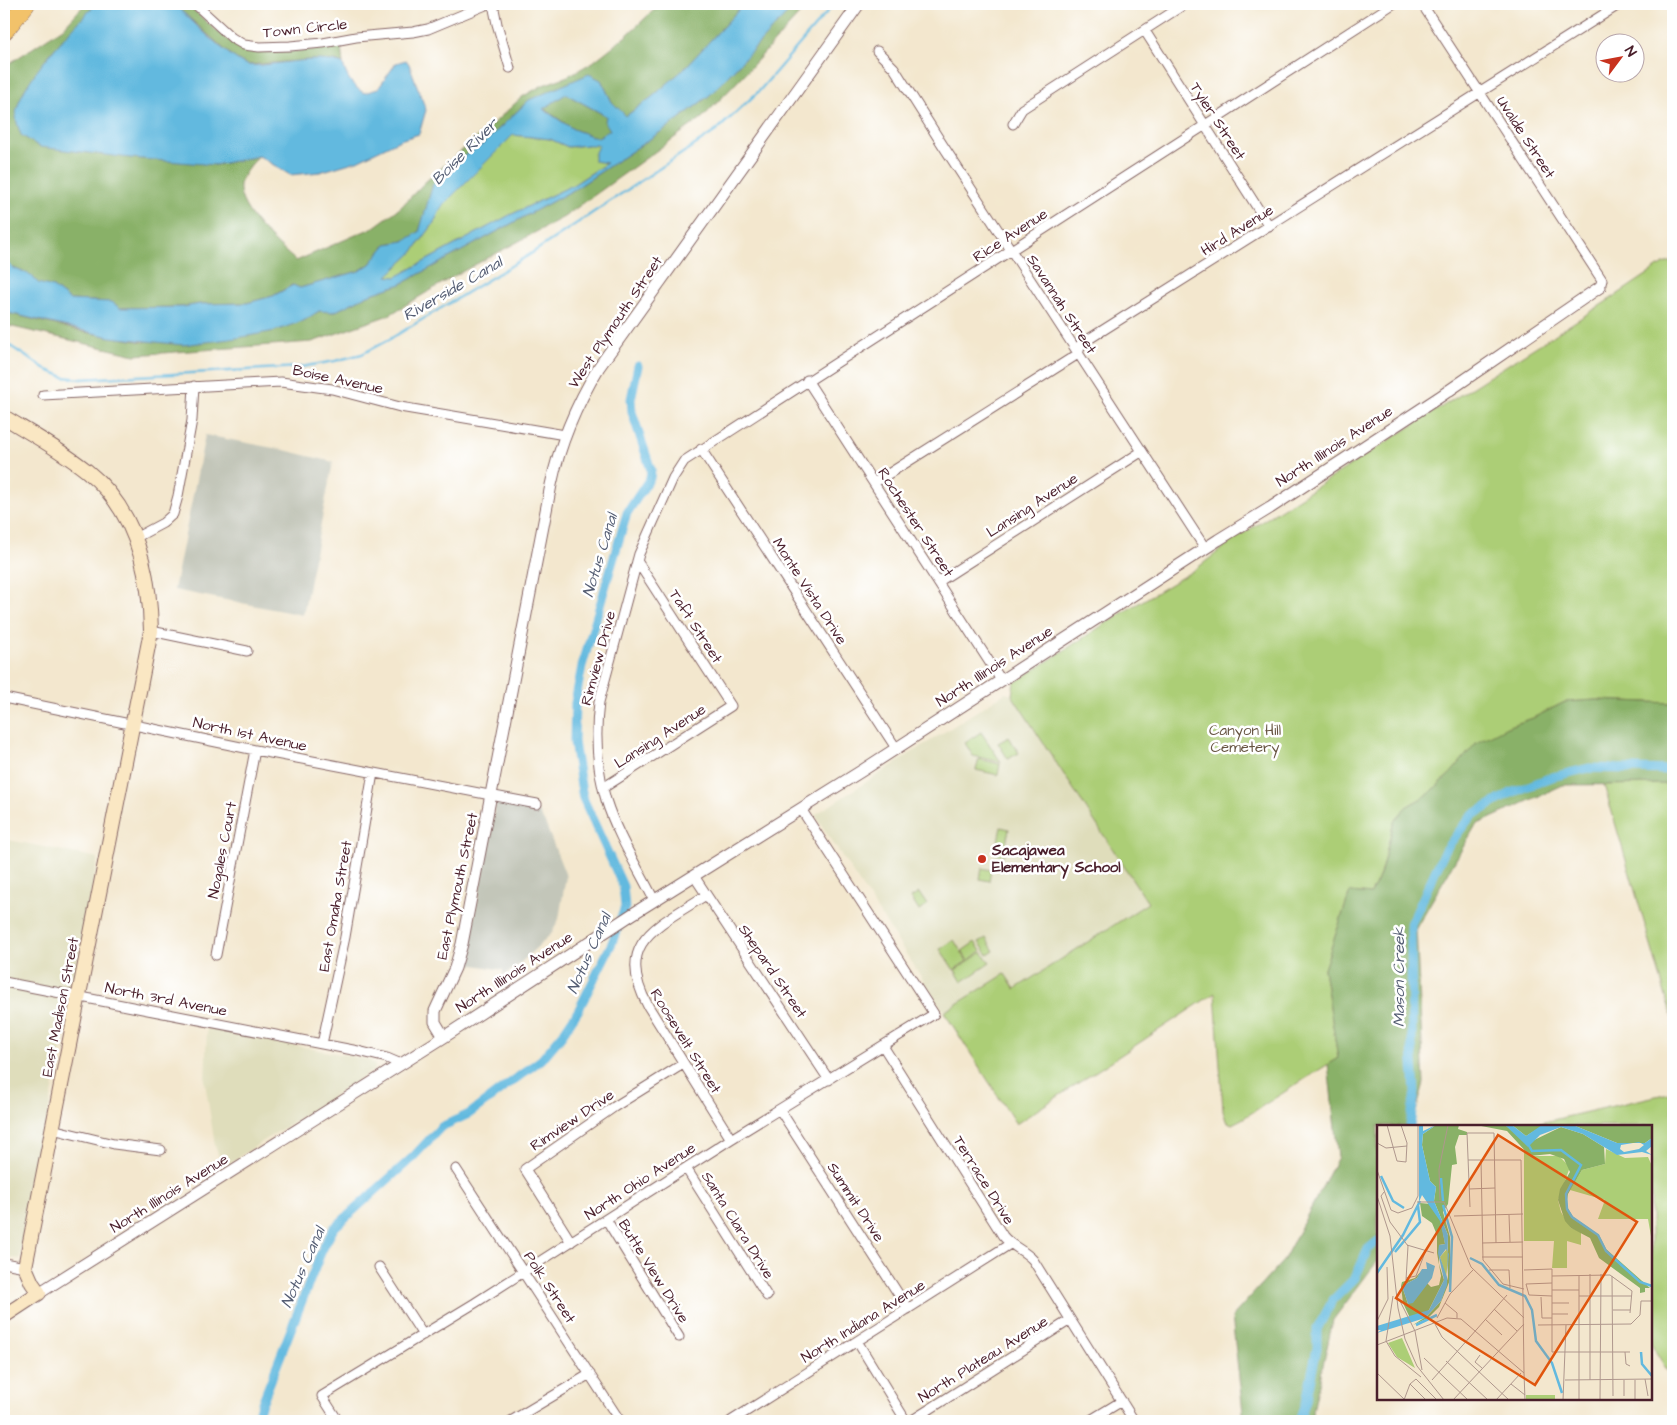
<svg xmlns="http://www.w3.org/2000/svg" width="1677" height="1425" font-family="'Architects Daughter',sans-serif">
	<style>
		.built { fill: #dfddbb }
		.industrial { fill: #c3c6b9 }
		.green { fill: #acce76; stroke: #7b7650 }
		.forest { fill: #89b167; stroke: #6a6849 }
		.water { fill: #62b9df; stroke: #566c85; fill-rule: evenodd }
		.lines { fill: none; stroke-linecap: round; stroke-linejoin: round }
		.stream { stroke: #62b9df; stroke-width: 2.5 }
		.canal { stroke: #62b9df; stroke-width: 9 }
		.minor-casing { stroke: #856564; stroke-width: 11 }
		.tertiary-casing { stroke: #856564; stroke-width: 13 }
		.secondary-casing { stroke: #856564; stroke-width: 16 }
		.motorway-casing { stroke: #856564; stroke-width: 19 }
		.minor { stroke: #fff; stroke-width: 9 }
		.tertiary { stroke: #fff; stroke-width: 11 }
		.secondary { stroke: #fae7c3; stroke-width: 14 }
		.motorway { stroke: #f2c26a; stroke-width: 18 }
		.poi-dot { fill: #c8321e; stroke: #fff; stroke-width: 2 }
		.labels { text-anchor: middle; stroke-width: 5; stroke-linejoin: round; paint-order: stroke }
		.street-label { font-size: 15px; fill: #4a1f2b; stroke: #fff }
		.park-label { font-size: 15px; fill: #675442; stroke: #fff }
		.poi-label { font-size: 15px; font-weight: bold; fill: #4a1f2b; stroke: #fff; text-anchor: start }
		.water-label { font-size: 16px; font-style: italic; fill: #545d73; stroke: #fff }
		.inset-river { fill: none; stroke: #62b9df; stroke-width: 2.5 }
		.inset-road { fill: none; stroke: #af978d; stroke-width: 1 }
		.view { fill: #e0560e; fill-opacity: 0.15; stroke: #e0560e; stroke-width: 2.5 }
		.inset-edge { fill: none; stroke: #4a1f2b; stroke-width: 2.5 }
	</style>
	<rect width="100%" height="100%" fill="#fff"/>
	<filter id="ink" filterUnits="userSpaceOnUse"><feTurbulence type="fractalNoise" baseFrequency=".02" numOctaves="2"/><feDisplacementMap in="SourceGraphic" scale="10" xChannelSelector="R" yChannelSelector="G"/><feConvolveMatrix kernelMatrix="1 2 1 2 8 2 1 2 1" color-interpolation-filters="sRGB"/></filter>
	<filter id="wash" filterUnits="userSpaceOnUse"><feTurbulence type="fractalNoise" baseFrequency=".0096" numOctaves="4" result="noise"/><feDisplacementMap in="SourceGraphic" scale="20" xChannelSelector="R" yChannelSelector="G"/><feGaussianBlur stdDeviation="1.12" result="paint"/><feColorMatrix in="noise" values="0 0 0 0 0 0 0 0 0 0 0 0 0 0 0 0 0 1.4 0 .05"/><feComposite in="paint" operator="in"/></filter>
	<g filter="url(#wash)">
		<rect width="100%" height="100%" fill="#f3e7ce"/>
		<!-- built -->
		<path class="built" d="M1005,693L1012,695L1149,903L1015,989L1005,974L944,1012L815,815Z
			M4,839L98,858L20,1259L4,1257Z
			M207,1028L370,1060L375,1065V1069L223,1167L215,1146L205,1082Z"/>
		<!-- industrial -->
		<path class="industrial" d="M205,435L284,450L333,462L303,615L174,590Z
			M497,797L534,805L545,823L566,876L559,919L552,933L515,968L503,976V970L463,963L468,950Z"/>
		<!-- green -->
		<path class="green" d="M513,135L550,139L568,147L587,145H600L601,161L608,162L573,185L508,216L396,277L386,276L411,254L432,226L443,205Z
			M1673,261C1673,272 1674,283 1673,293C1671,311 1668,328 1673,345V703L1596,700L1565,702L1533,718L1507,727L1451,773L1429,794L1406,807L1394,822L1380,875L1371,894L1350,892L1324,969L1338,1058L1242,1119L1232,1124L1226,1121L1223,1110L1215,993L1016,1124L944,1012L1005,974L1015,989L1148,903L1012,695L1014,683L1117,616L1196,569L1233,540L1612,298L1663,264Z
			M981,732L1001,762L973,756L965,743Z
			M1009,737L1019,753L1008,759L998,743Z
			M979,759L1000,764L998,775L976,770Z
			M1673,784V1021L1604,785Z
			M1001,827L1009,829L1004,855L995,854Z
			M982,868L991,870L989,881L980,879Z
			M919,893L927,905L919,911L911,898Z
			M986,938L994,951L988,955L979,942Z
			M954,940L967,961L954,970L940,949Z
			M975,942L981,951L968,961L962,951Z
			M982,952L990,963L962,982L955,970Z
			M1673,1092V1380L1651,1344V1126H1527Z"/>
		<!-- forest -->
		<path class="forest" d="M85,4H96L49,55L23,92L215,165L259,156C252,164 241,175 240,185C237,210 279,246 296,261L374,227L400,208L424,183L496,121L522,97L543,85L568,76L593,62L626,36L654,10L657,4H744L684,69L652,97L626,116L612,102L601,80L529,100L482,145L456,161L424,217L419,232L404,241L386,244L370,264L359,271L300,288L292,285L273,296L247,303L200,304L183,307L120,308L112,302L70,300L53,287L38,284L31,275L13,268L4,259V67L63,28Z
			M174,4H187C204,19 221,37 241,48C261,57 318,49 341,47L343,64L335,61L312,60L247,65L233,57Z
			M796,4H809L741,78L702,118L564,217L456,275L389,315L312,342L135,355L4,325V312L84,332L143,342L305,320L319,311L334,312L368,295L401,284L575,189L671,125L710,95Z
			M566,94L606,116L610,130L597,138L573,129L543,108Z
			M1673,292V345C1668,327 1670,310 1673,292Z
			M1596,700L1673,703V784L1563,785L1476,825L1416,928L1424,1083L1412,1126H1378V1260L1333,1320L1313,1411L1314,1421H1244L1232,1317L1283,1261L1338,1157L1328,1064L1338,1058L1324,969L1350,892L1371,894L1380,875L1394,822L1406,807L1429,794L1451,773L1476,743L1507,727L1533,718L1565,702Z"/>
		<!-- water -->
		<path class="water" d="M96,4H174C187,16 233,62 248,65C254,66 264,65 271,64C294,62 320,56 343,64C347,78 351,85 364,93L378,89L396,63L406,60L409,64L426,110L419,134L400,140L357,161L320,172L290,175L259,156L215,165L130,158L40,147L21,135C19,129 16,122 16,116C16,85 75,26 96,4Z
			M744,4H796L710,95L671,125L575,189L401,284L368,295L334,312L319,311L305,320L275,331L237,338L183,345L110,337L4,312V259L13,268L31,275L38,283L53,287L70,300L112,302L120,308L183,307L200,304L247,303L273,296L293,285L300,288L359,271L370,264L386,244L404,241L419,232L433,184L456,161L482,145L529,100L589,74L601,80L612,102L626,116L652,97L684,69ZM566,94L606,116L605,122L610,130L597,138L573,129L543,109ZM513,135L550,139L568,147L587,145H599L594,154V161L607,163L573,185L508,216L396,277L387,276L411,254L432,226L443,205Z"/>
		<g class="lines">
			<!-- stream -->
			<path class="stream" d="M4,342L47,370L64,377L81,379L301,367L335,361L362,354L390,339L529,255L716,131L760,90L834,4"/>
			<!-- canal -->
			<path class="canal" d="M1410,1126L1415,1092L1412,1046L1411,924L1445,850L1471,816L1511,793L1552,777L1589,768L1673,770
				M255,1421L322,1250L334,1228L413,1157L441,1127L469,1114L542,1059L562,1035L578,1011L612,943L625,907L623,886L583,798L574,742L575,703L582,666L627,513L650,478L651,470L632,412L631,399L638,366
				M1301,1421L1300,1418L1307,1397L1317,1348V1329L1333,1300L1355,1278L1368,1249L1378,1241"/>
		</g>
	</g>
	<g filter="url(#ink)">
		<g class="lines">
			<!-- minor casing -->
			<g class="minor-casing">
				<path id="minor" d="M195,4L232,38L244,45L259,47L290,46L323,43L356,37L413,32L428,29L488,4
					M493,4L497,24L510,68
					M1422,4L1602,280L1600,287
					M1145,31L1269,226
					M877,51L894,68L942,144L1205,548
					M1013,124L1022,109L1185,4
					M807,380L1001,680
					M43,395L281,382L332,389L400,407L565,435
					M701,449L896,748
					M874,483L1078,354L1081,344L1620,4
					M135,538L163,523L173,514L178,496L192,420L194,386
					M938,582L1141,452
					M151,631L247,651
					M4,698L255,750L537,804
					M603,788L731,706L637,561
					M694,876L829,1080
					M706,895C658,926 613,942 648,1006L731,1139
					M654,900C638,868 617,835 606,800C597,769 595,734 599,702L639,554L673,478L684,461L1393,4
					M216,955L255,750
					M4,982L358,1051L387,1058L401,1064
					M322,1044L345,937L373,773
					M883,1046L1003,1236C1012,1247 1024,1250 1033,1260L1134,1421
					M780,1110L908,1309
					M52,1129L114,1144L161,1150
					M686,1168L767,1296
					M456,1169L620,1421
					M606,1219L679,1337
					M571,1242L525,1169L614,1107L683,1064
					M4,1263L25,1267
					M379,1267L423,1335
					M857,1341L906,1421
					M338,1421L322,1396L475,1303L731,1139L934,1014L801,809
					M511,1421L590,1374
					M731,1421L1010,1244
					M911,1421L1070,1320
					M1089,1421L1122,1401"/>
			</g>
			<!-- tertiary casing -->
			<g class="tertiary-casing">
				<path id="tertiary" d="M444,1037L435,1022V1011L455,968L462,944L551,485C560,442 576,405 599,367L859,4
					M39,1293L444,1037L631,915L863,770L1218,540L1270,508L1441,396L1600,287"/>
			</g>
			<!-- secondary casing -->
			<g class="secondary-casing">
				<path id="secondary" d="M4,417C32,434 61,450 87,471C136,510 150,572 151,631L25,1267L32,1283L39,1293L4,1316"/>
			</g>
			<!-- motorway casing -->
			<g class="motorway-casing">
				<path id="motorway" d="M4,31L26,4"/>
			</g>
			<!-- minor -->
			<use href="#minor" class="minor"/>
			<!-- tertiary -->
			<use href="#tertiary" class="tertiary"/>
			<!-- secondary -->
			<use href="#secondary" class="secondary"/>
			<!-- motorway -->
			<use href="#motorway" class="motorway"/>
		</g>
	</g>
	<!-- markers -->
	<circle class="poi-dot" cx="982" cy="859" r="5"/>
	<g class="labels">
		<!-- street labels -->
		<g class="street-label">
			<text transform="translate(305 28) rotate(-6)" y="5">Town Circle</text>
			<text transform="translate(1218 121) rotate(57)" y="5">Tyler Street</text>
			<text transform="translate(1526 137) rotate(57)" y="5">Uvalde Street</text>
			<text transform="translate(1237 230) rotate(-32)" y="5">Hird Avenue</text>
			<text transform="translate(1010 235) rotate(-33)" y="5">Rice Avenue</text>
			<text transform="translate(1062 304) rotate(57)" y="5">Savannah Street</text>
			<text transform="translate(615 322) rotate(-56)" y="5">West Plymouth Street</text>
			<text transform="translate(338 379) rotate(12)" y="5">Boise Avenue</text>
			<text transform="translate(1334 446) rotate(-33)" y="5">North Illinois Avenue</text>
			<text transform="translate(1032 505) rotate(-33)" y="5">Lansing Avenue</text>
			<text transform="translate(916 522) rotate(57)" y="5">Rochester Street</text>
			<text transform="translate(810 591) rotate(57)" y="5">Monte Vista Drive</text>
			<text transform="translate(696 626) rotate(57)" y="5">Taft Street</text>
			<text transform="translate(598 658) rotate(-75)" y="5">Rimview Drive</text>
			<text transform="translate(994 666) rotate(-33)" y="5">North Illinois Avenue</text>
			<text transform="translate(250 734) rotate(12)" y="5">North 1st Avenue</text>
			<text transform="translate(660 736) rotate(-33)" y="5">Lansing Avenue</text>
			<text transform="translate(222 850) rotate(-79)" y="5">Nogales Court</text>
			<text transform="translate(457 886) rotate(-78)" y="5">East Plymouth Street</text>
			<text transform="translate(335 906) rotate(-80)" y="5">East Omaha Street</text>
			<text transform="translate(773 971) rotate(56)" y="5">Shepard Street</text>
			<text transform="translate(514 972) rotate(-33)" y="5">North Illinois Avenue</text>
			<text transform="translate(166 999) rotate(11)" y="5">North 3rd Avenue</text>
			<text transform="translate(60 1007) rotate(-79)" y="5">East Madison Street</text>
			<text transform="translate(686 1041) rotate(58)" y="5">Roosevelt Street</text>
			<text transform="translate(572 1120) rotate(-34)" y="5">Rimview Drive</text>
			<text transform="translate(984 1180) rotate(58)" y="5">Terrace Drive</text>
			<text transform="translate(640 1181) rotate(-33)" y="5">North Ohio Avenue</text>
			<text transform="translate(169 1193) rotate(-32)" y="5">North Illinois Avenue</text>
			<text transform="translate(856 1202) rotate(57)" y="5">Summit Drive</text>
			<text transform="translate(738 1225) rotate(58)" y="5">Santa Clara Drive</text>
			<text transform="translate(654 1271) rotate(58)" y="5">Butte View Drive</text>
			<text transform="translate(550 1287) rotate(57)" y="5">Polk Street</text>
			<text transform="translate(863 1321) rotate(-32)" y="5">North Indiana Avenue</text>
			<text transform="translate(983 1359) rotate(-32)" y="5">North Plateau Avenue</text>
		</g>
		<!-- park labels -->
		<g class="park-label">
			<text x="1245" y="735">Canyon Hill<tspan x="1245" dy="17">Cemetery</tspan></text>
		</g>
		<!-- poi labels -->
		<g class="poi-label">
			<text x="992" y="855">Sacajawea<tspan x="992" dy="17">Elementary School</tspan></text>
		</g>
		<!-- water labels -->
		<g class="water-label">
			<text transform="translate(464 151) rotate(-45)" y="6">Boise River</text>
			<text transform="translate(452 288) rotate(-30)" y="6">Riverside Canal</text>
			<text transform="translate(599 555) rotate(-73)" y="6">Notus Canal</text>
			<text transform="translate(588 953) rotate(-66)" y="6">Notus Canal</text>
			<text transform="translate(1398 977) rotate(-90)" y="6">Mason Creek</text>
			<text transform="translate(302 1267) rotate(-66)" y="6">Notus Canal</text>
		</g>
	</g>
	<!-- overview -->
	<g transform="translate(1377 1125)">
		<rect width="275" height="275" fill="#f3e7ce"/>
		<path d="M229,24L248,33L271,32L275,41V117L271,94H221L228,75L193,65L205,45L228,39ZM147,25L153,31H182L193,42L181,75L184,87L194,103L204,107V120L190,116V143H175L177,116H147ZM70,124L72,129L69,152L63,132ZM25,213L38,243L20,232L11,218ZM149,270H178V275H149Z" fill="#acce76"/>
		<path d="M59,0H82L81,4L90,7V10H82L78,22L80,39L75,40L71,79L66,87L73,112V155L62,182L51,193L36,200L50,191L64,176L71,152V110L57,76L59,62L53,56L45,20L46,9ZM99,0H128L151,18L184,2L206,9L227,22L228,39L205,45L191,69L189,80L196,92L222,110L229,124L273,163H268V167L263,168V163L222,133L213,113L194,103L188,96L181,75L183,64L193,47L187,34L173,29L153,31L130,6ZM135,0H167L149,11ZM196,0H275V13L268,18H240ZM43,78L54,79L64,96L68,119L62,120V139L67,155L52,185L40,194L27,197L39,191L33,193L26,178L24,161L25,157L38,153L46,144L40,153L25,161L31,179L50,158L54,162L62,160L64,151L60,128V110L55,98L45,91Z" fill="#89b167"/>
		<path d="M42,0H46V6L59,0L46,9L45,20L53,56L59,62L57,76L71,110L70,160L64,176L48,193L0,208L4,205H0V201L52,185L67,155L61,128L62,120L68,119L63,96L45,70L42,77ZM69,124L72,129L70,152L63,132ZM128,0H135L149,11L165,0H196L240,18H268L275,13V21L269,26L275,30L265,27L240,30L206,9L184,2L163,10L151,22ZM262,17L267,20L262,24L247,27L243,24L244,20ZM49,137L58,141L55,153L36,178L31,179L25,161L40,153L45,144H50Z" fill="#62b9df" fill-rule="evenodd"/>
		<path class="inset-river" d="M151,19L155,26L184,25L204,40L189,69L190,84L195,92L221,110L229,126L263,157L275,161M4,51L16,76L27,83M64,53L66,76M66,80L75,112L73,167M18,127L43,97L41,81M93,133L105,139L122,160L148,171L155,185L159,216L175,238L185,268M0,148L26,110L43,76M39,200L60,190M264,227L265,239L275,251"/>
		<path class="inset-road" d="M10,0L20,36L29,37L30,18L24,0M0,18L9,23L30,21M91,35H144L147,248M104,35L106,135L126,159L147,164M0,45L14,85L21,88L35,83L41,71V0M92,64L118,63M7,67L4,71L13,97L31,121L29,155M0,71L13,111L21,183L28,214L40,241L67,275M63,75L62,44L71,0M40,77H67L94,142L147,193M93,82L90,8H117L119,118M132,90L133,117M77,91L146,89M105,118L146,117M30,120L57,128M105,132H146M112,145H132L133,163M147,145L175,144V227H253M213,149V255M175,151L233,150L255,166L253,188M202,151V275M235,151L236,271M29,153L39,151L49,125M149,159L152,170L175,171M149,159L175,158M175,165H202M16,171L9,216L18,231L44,252M202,171H255M164,172L165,193H175M22,174L38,206L45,245M68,178L80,188V193M175,178H192M117,184L140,206M236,185H253M175,189H191M60,193L73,169L96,145M108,194L125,210M0,196L11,174L10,142M58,199L65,212L132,275M161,200L254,199L263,190L264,176H275M0,220L70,193L84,194L147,248L148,275M248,227L249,239L253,241M103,230L98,237L105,243M47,233L91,275M69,236L111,275M0,248L28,275M268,254L271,271M55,255L130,170M188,255L275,254M258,255V275M33,259L49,275M134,259L148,270M247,271V255M27,275L33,259L39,254L60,275M76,275L147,199M119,275L144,248M186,275L189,200M223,275L224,149"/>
		<path class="view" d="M121,10L260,97L158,260L19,173Z"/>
		<rect width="275" height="275" class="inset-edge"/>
	</g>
	<!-- margin -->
	<rect width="1677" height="1425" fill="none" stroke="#fff" stroke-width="20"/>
	<!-- north arrow -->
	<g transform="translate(1620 58) rotate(58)"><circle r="24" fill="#ffffff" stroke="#b7a5aa"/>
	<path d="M0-4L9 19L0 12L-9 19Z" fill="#c8321e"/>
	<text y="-8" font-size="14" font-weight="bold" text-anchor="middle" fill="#4a1f2b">N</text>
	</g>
</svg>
